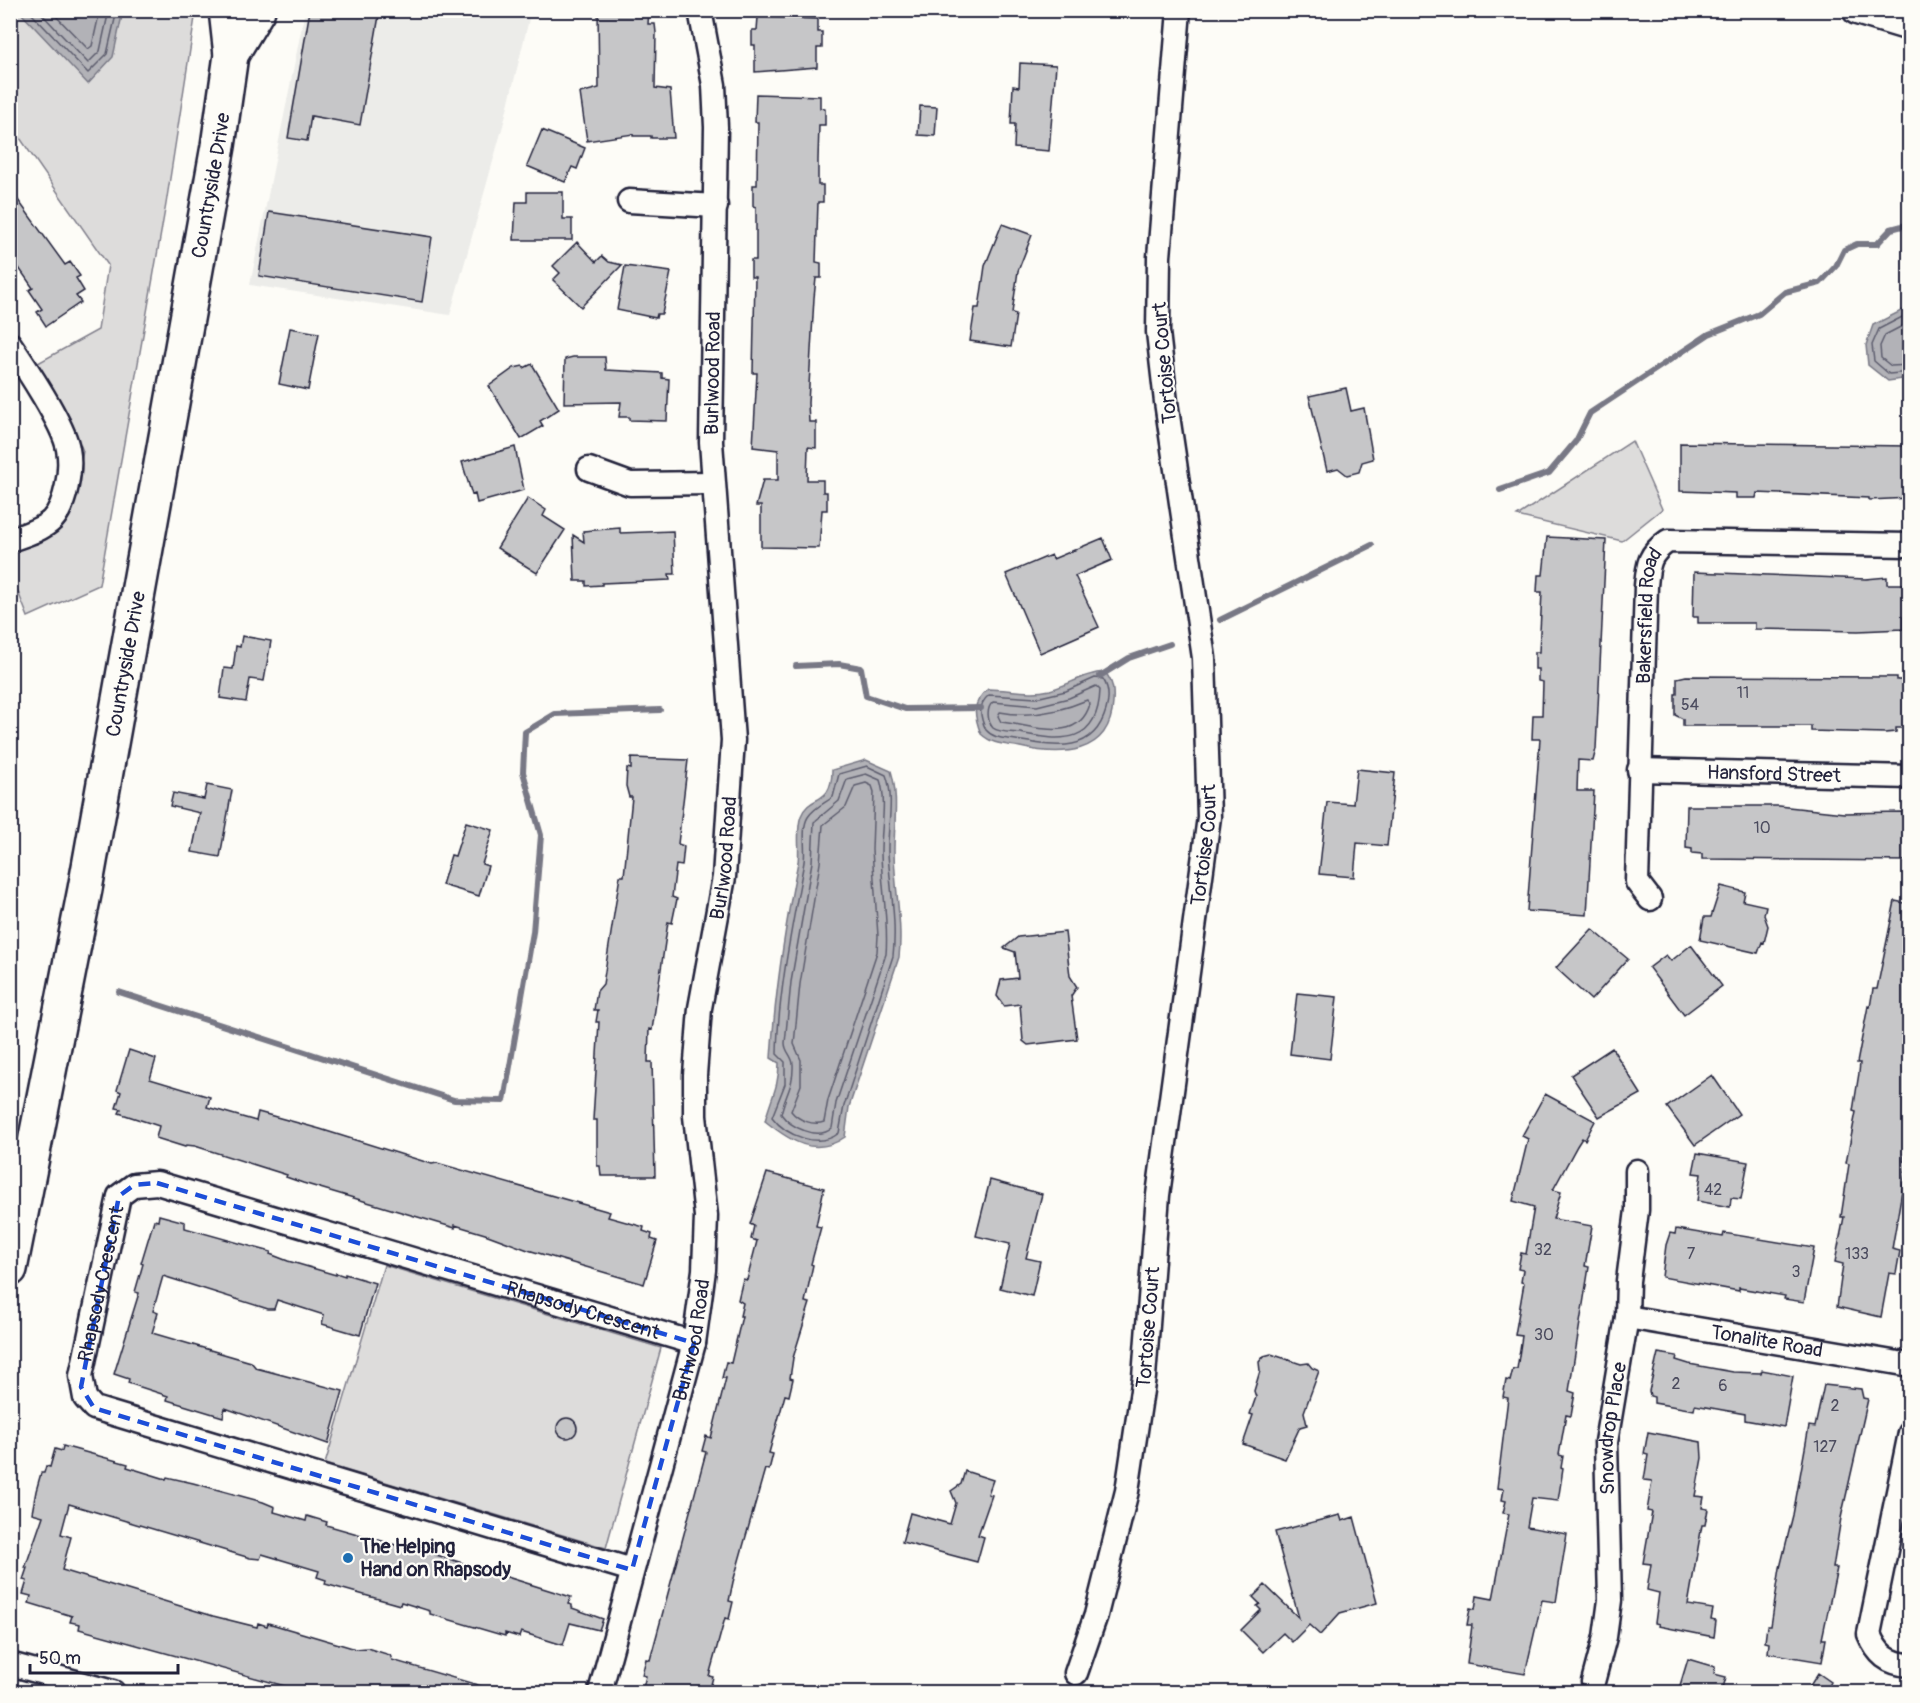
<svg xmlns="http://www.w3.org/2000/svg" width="1920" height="1703" font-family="Pangolin,sans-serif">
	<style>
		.built { fill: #ecece9 }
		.green { fill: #dddcdb; stroke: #807f8b; stroke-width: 1.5 }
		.water { fill: #b2b2b7; stroke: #787885; stroke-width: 1.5 }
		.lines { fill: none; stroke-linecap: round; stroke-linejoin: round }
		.shore { stroke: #5c5c6d; stroke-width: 1.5 }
		.stream { stroke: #787885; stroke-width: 6 }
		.building { fill: #c6c6c8; stroke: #22223b; stroke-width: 1.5 }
		.minor-casing { stroke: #22223b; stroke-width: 27 }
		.tertiary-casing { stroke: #22223b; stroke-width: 33 }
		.secondary-casing { stroke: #22223b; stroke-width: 38 }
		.minor { stroke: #fdfcf7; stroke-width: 22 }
		.tertiary { stroke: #fdfcf7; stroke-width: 28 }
		.secondary { stroke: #fdfcf7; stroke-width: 33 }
		.marked { fill: none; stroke: #1d4ed8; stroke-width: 4.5; stroke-dasharray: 12 8; stroke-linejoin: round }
		.poi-dot { fill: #1f6fb2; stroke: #fdfcf7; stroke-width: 2 }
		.labels { text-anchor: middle; stroke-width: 4.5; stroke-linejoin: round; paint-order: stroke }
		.number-label { font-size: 16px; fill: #4b4b5e }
		.street-label { font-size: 20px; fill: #22223b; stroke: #fdfcf7 }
		.poi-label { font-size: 20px; font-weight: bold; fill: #22223b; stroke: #fdfcf7; text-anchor: start }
	</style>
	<rect width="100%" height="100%" fill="#fdfcf7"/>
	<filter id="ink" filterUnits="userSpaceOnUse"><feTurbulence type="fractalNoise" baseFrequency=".0167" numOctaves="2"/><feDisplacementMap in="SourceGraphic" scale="12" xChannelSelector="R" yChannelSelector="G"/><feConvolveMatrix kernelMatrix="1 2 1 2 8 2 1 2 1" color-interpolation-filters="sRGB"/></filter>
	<g filter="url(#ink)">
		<!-- built -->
		<path class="built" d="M305,11H531L504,122L450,315L250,285Z"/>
		<!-- green -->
		<path class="green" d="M10,11H196L166,204L99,585L28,617L11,574V553C34,544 60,538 71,514L83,451L69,419L38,363L98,330L108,265L11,125Z
			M1632,441L1662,509L1622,541L1517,516Z
			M384,1265L661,1348L606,1548L325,1464Z"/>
		<!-- water -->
		<path class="water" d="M19,11H123L113,57L88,84Z
			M1909,307V378L1888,381L1868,365L1866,345L1873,325Z
			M1105,672C1113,682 1114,690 1113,703C1110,756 1060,756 1020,747C1005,744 993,745 981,734C974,716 971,702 988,689C1009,689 1029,695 1050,690C1069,685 1085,673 1105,672Z
			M866,760L891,771C899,797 894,823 894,850C894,886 903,922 899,957L849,1107L845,1137C815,1158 790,1141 765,1121C771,1098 779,1087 779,1063L771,1058C775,993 785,927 798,862C800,848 796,829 801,816C810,793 832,807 832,770Z"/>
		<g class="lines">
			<!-- shore -->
			<path class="shore" d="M28,10L88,73L107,54L117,10
				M38,10L88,63L100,51L109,10
				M50,10L88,49L92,46L100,10
				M1910,313L1879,329L1872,345L1874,361L1889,374L1910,372
				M1910,322L1885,335L1880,346L1881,358L1891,366L1910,365
				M1095,678L1103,679C1109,688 1109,700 1106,710C1093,756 1052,746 1016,740C1004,738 994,739 986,730C980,717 977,705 989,695L1036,698L1066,691Z
				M1096,686L1100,690C1098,744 1063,742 1020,733C1013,732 999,733 993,728C987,721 986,708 993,702L1037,706L1069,698Z
				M1087,700L1090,704C1078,745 1033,725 1001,722L998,716L1000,712C1031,718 1059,712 1087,700Z
				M867,766L886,775C895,799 887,827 888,853C890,887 897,922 893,956L844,1106L839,1133C819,1149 786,1136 772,1117L785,1084V1062L777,1054C778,993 793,922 804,862C806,849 801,828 808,817C814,807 825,803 833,797L839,774Z
				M866,774L880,780C887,801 881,828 881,850C881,885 889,920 886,954L836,1103L832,1128C818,1141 790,1127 781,1114C785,1095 794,1086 793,1064C792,1055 785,1052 785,1043L791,982L812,862L814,822L839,801L847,779Z
				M866,783L872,786L874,792L872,850L878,936L877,952L828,1100L824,1122C813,1126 798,1120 791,1111L801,1085V1060L794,1044L800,984L820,863L823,825L846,807L855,786Z"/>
			<!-- stream -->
			<path class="stream" d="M1500,490L1549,473L1576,441L1590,413L1709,334L1759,314L1785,292L1820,283L1836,266L1844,250L1857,244H1877L1891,229L1910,224
				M1220,620L1372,545
				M796,666L839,664L861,668L866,696L905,709L981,708
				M1100,676L1129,658L1170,644
				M119,992L454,1100L504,1101L533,932L541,835L523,772L525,732L555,714L660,710"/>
		</g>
		<!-- building -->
		<path class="building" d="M310,10H380L360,125L311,116L307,141L288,138Z
			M598,10H649L648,24H655L656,33L655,88L670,90L674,138H651V136H633V134L587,141L580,93L599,88Z
			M758,17L818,19V32H822V48H817V67L755,72V45H752V30H757Z
			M1020,63L1056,65L1049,151L1014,148L1015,124H1011L1013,86L1019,87Z
			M756,94L820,96V108L825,109V125H819L818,160V185H823V202H818L816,262L821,263V278H816L814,298L808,403L809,422H816V448L808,447L807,480H823V492H827V510H822L819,548L761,547V506H756L763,480H778V450L753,447L757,373H753L755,277H751V260H756V207L753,206V185H757L758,122H755Z
			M920,106L937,107L935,136L918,135Z
			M542,130L585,148L577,169L572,167L565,182L527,166Z
			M10,189L65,265L70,262L80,276L76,278L84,291L76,296L81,302L46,326L37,312L42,309L29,290L33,288L10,255Z
			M527,192H563V219H572V240H514L516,202H527Z
			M269,212L432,237L422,302L259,276Z
			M1002,224L1032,235L1018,271L1012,313L1016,314L1011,347L970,341L975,308H979L985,266Z
			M577,242L596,262L602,256L609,262L622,265L581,307L553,280L560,273L553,266Z
			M625,266L671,272L662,314H657L656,318L617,310Z
			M290,328L319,333L308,390L279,384Z
			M573,357H605L606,370L662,373V378L669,379L667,421L629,420V417H619L621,402L564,403L565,359Z
			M532,364L559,409L540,421L543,426L521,439L489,386L514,368L523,366L524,368Z
			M1346,388L1351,411L1364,408L1373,459L1362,462L1359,472L1347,475L1338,468L1327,471L1309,396Z
			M1680,443L1910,446V498L1869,500V498L1757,493L1756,498H1736V493L1680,491Z
			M515,447L524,490L477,503L475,494L472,495L462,462Z
			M528,498L546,510L543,516L565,530L537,573L497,548Z
			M620,528V533L673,531L675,574H669L670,580L602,583V585L586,586V581H575L573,535L584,542L583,531Z
			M1547,537L1606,540L1596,749L1593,761L1578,760L1577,791H1594L1587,915L1527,911L1540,739H1532L1533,715H1542L1543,682L1538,681V669H1535V652H1539L1542,592H1537L1538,575H1543Z
			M1103,538L1112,560L1075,576L1099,627L1040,653L1006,574L1051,555L1053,559Z
			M1694,572L1866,579L1887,577V584H1907L1906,588H1910V617H1903V629L1858,631L1755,629V623H1698V617H1693Z
			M242,636L271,641L264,681L250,679L246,702L220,698L224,668L233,669L236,646L240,647Z
			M1686,676L1897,677V680H1910V728H1896V732L1885,733L1811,731V726H1683V719L1675,715V694H1677V678Z
			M631,758L688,760L678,844L684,846L682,866L676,865L672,897L677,899L672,923L668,922L652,1030L649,1029L648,1062H652L655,1176H601L600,1166H597V1120H593L599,1022H596L598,1010H594L597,991L603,984L620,876H624L632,797H629L626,786L627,768L631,769Z
			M1357,769L1395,773L1387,846L1357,843L1354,877L1319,874L1327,802L1353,804Z
			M207,785L232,790L220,857L192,852L200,813L170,806L173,793L204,799Z
			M1687,806H1779L1844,813L1902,812V816H1910V861L1702,859V854L1692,853V849L1686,848Z
			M466,822L493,830L482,864L488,866L479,896L442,885L451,855L455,856Z
			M1721,886L1745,892L1743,901L1766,906L1764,915L1768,926L1764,943L1762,942L1758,953L1700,940L1704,917H1711Z
			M1895,901L1910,904V1126L1903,1161L1907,1162L1892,1249L1900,1251L1896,1274L1889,1273L1881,1317L1837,1307L1843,1264L1835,1262L1844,1217H1841L1849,1164L1846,1163L1856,1112L1853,1111L1859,1073L1860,1063H1857L1868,1006L1870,1007L1873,989H1877Z
			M1592,929L1628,959L1591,1000L1556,968Z
			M1065,932L1070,976L1077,987L1071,996L1077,1039L1028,1045L1023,1041L1020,1004L1004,1006L997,996L1001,980L1018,978L1015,952L1004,948L1018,937Z
			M1691,945L1722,986L1684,1015L1649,968L1666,955L1671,961Z
			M1297,993L1337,997L1330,1059L1290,1054Z
			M1612,1048L1641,1094L1599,1117L1571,1075Z
			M129,1050L156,1059L150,1079L210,1097L207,1107L256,1121L258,1112L320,1129L432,1164L437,1163L610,1212L608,1217L644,1227L643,1231L652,1234L651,1239L657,1241L644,1284L528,1250L485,1234L455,1225V1228L303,1183L286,1177L287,1175L195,1146L186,1145L185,1147L156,1138L159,1126L119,1113L121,1109L116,1108L121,1092L117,1090Z
			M1712,1075L1739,1114L1695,1145L1667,1107Z
			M1545,1094L1595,1121L1585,1140L1582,1138L1577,1146L1553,1190L1561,1192L1553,1219L1592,1226L1585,1266L1589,1267L1569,1391L1575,1393L1571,1416L1566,1415L1559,1455L1563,1456L1561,1468L1563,1469L1558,1501L1532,1498L1527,1527L1567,1534L1556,1602L1542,1600L1525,1674L1467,1664L1472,1625H1467L1470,1608L1475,1609L1477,1596L1493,1599L1509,1514L1503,1513L1506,1501L1502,1500L1504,1489L1497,1488L1508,1398L1503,1397L1506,1380L1510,1381L1513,1369H1517L1522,1336L1515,1335L1524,1283L1521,1282L1523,1270L1518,1269L1521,1253L1526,1254L1534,1207L1513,1201L1528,1139L1522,1136Z
			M1697,1153L1748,1162L1741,1199L1731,1198L1730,1207L1697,1201L1701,1174L1693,1173Z
			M767,1173L824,1188L816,1226L821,1227L811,1264L813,1265L805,1302L810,1303L793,1358L790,1378L793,1379L789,1396L785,1395L769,1453L773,1454L769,1470L765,1469L733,1582L729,1601L733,1602L729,1619L725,1618L709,1676L713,1677L709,1692H658L643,1688L646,1676L642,1675L646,1659L650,1660L706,1452L702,1451L706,1436L711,1438L726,1378H722L726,1362L731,1363L742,1316H740L743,1303L738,1300L743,1279L747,1280L757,1241L751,1239L754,1226L750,1224Z
			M990,1180L1042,1194L1026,1258L1040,1261L1032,1296L1000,1288L1010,1244L976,1236Z
			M159,1215L185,1222V1228L271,1252L270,1254L288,1261L336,1275V1273L345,1276V1274L375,1283L360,1335L322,1324L324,1315L277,1300L274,1309H268L163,1276L153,1311L158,1313L152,1333L251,1362L256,1368L343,1391L328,1444L225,1408L223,1417L167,1400L168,1396L128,1383L129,1379L114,1374L139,1293L135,1292L143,1264L141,1263L154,1220L158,1221Z
			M1676,1229L1723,1237L1724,1233L1814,1248L1804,1302L1784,1299L1785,1296L1739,1288V1291L1662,1277L1666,1245L1670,1233L1675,1234Z
			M1658,1353L1677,1356L1676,1360L1689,1364L1733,1372L1761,1373L1762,1370L1793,1376L1784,1427L1745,1420V1414L1695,1405L1694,1410L1654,1403V1397L1650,1396L1649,1391Z
			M1271,1354L1301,1364L1308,1363L1312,1368L1319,1371L1304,1412L1307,1425L1300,1427L1285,1459L1243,1444L1253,1415L1250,1414L1256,1397L1254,1391L1260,1371L1259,1362L1264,1356Z
			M1824,1385L1861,1389L1863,1398L1868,1399L1841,1518L1833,1568H1837L1822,1639H1826L1822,1662L1768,1653L1769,1643L1765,1642L1767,1626H1771L1780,1568L1793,1515L1809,1426L1815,1427Z
			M557 1428a10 10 0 1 1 20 0a10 10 0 1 1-20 0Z
			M1648,1432L1701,1442L1702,1458L1695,1496L1704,1497L1702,1508L1708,1509L1705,1525H1702L1688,1605L1713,1609L1711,1620L1716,1621L1714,1637L1658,1626L1659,1624L1655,1623L1659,1593L1647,1590L1651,1564L1643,1563L1652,1512L1647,1511L1652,1481L1644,1480L1648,1455L1644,1454Z
			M63,1446L128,1464L127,1467L166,1479L167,1477L193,1483L263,1502L275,1507L274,1512L306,1521L307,1516L327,1522L326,1525L410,1549L411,1547L571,1597L568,1604L572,1605V1608L603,1619L599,1630L570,1623L563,1645L521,1632L519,1637L505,1633V1636L430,1614V1611L401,1602L400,1605L325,1584L326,1580L317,1577L319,1571L262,1554L260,1559L250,1558L69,1504L61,1534L71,1537L62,1570L213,1616L257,1627L258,1623L267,1626L268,1623L356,1649L367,1648L390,1655L392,1660L488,1688V1692H298L299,1690L79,1629L80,1624L70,1622L72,1616L29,1603L31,1596L23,1594L27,1581L23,1580L27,1568H25L43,1516L32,1513L36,1491L41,1473H44L46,1466L50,1467L55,1449L62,1451Z
			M965,1471L993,1480L988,1494L992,1495L978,1535L984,1537L977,1562L902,1542L910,1513L950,1524L956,1503L951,1491L961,1484Z
			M1340,1515L1342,1521L1354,1517L1377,1603L1340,1613L1320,1635L1309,1625L1292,1642L1283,1633L1263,1652L1241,1630L1261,1610L1257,1606L1260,1604L1253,1597L1265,1585L1299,1618L1275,1532Z
			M1688,1659L1715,1667L1714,1674L1726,1677L1722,1692H1678Z
			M1818,1673L1831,1682L1826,1692H1806Z"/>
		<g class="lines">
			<!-- minor casing -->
			<g class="minor-casing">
				<g id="minor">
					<path d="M629,201L716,206"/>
					<path d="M10,344C25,366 64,425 68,449C72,469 66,505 52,520C42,530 24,535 10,540"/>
					<path d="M589,469L630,484L713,483"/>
					<path id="s1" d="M1639,770L1910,777"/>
					<path id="s2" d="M1650,899L1637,882L1646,586C1648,563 1649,554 1668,541L1910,545"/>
					<path id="s3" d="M1627,1317L1910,1365"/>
					<path d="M1910,1433L1869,1634C1877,1654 1888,1664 1910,1665"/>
					<path id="s4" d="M632,1570L94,1408L85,1398L81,1376L119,1196L134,1185L157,1183L694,1343"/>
					<path d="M10,1664L113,1692"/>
					<path id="s5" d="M1076,1673L1096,1615L1127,1491L1144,1377L1158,1195L1209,817L1204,658L1166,402L1158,332L1159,257L1179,10"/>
					<path id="s6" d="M1593,1682L1605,1637L1610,1600L1606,1442L1627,1317L1628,1281L1637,1210V1171"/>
					<path id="s7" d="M600,1692L694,1343L704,1270L706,1216L695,1116V1075L700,1008L724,877L733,740L711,442L716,127L714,85L700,10"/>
				</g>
			</g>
			<!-- tertiary casing -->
			<g class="tertiary-casing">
				<path id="tertiary" d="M1857,10L1910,26"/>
			</g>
			<!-- secondary casing -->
			<g class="secondary-casing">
				<g id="secondary">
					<path d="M231,55L258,10"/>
					<path id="s8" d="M10,1269L85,889L218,146L231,55L226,10"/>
				</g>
			</g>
			<!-- minor -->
			<use href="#minor" class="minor"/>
			<!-- tertiary -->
			<use href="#tertiary" class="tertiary"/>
			<!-- secondary -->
			<use href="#secondary" class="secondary"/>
		</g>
	</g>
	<!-- marked area -->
	<path class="marked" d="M157,1183L694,1343L632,1570L94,1408L81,1387L119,1196L134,1185Z"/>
	<!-- markers -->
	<circle class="poi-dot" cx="348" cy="1558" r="6"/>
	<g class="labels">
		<!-- number labels -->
		<g class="number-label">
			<text x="1743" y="698">11</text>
			<text x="1690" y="710">54</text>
			<text x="1762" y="833">10</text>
			<text x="1713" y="1195">42</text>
			<text x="1543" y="1255">32</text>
			<text x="1691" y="1259">7</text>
			<text x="1857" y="1259">133</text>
			<text x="1796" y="1277">3</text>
			<text x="1544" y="1340">30</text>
			<text x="1676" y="1389">2</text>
			<text x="1723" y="1391">6</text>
			<text x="1835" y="1411">2</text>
			<text x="1825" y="1452">127</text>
		</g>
		<!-- street labels -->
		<g class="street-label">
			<text dy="7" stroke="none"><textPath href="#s8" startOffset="1102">Countryside Drive</textPath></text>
			<text transform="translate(1164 363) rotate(-95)" y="7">Tortoise Court</text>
			<text dy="7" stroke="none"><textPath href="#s7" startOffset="1336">Burlwood Road</textPath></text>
			<text dy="7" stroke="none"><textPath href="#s2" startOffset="288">Bakersfield Road</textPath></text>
			<text dy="7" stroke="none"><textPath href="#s8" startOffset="616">Countryside Drive</textPath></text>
			<text dy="7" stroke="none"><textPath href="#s1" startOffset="135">Hansford Street</textPath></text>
			<text dy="7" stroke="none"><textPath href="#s5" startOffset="840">Tortoise Court</textPath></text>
			<text dy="7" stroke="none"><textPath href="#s7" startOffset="850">Burlwood Road</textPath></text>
			<text dy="7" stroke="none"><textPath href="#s4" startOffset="692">Rhapsody Crescent</textPath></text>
			<text dy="7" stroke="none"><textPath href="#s4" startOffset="1268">Rhapsody Crescent</textPath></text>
			<text dy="7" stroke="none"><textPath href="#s5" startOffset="354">Tortoise Court</textPath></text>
			<text dy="7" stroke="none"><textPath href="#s7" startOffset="364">Burlwood Road</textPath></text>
			<text dy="7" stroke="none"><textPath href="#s3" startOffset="142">Tonalite Road</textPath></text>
			<text dy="7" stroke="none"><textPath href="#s6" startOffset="256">Snowdrop Place</textPath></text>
		</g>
		<!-- poi labels -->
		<g class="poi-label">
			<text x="360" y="1553">The Helping<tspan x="360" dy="23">Hand on Rhapsody</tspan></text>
		</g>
	</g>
	<!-- margin -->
	<rect width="1920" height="1703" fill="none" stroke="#fdfcf7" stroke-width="36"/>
	<rect x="18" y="18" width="1884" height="1667" fill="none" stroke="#22223b" stroke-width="2" filter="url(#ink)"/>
	<!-- scale -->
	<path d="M30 1664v9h148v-9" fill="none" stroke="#22223b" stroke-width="3"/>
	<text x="39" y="1664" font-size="18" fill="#22223b" stroke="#fdfcf7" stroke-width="4.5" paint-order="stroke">50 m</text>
</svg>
